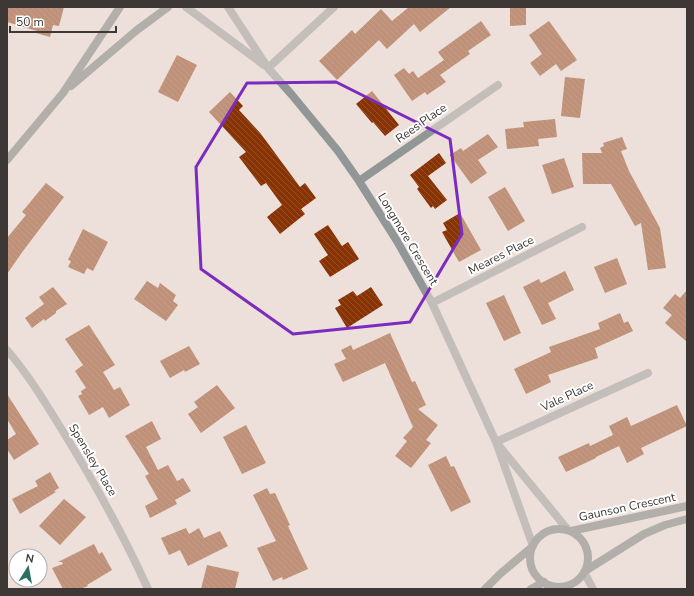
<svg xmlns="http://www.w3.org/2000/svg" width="694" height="596" font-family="'Nunito Sans',sans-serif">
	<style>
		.building { fill: url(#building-back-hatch) }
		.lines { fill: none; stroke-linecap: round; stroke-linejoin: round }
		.street { stroke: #919796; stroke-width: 8 }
		.secondary { stroke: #6a7471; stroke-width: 8 }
		.marked { fill: none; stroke: #7b2cbf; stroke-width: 3; stroke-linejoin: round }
		.labels { text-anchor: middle; stroke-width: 4; stroke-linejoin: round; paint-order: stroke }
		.street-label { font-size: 12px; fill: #3d3836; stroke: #fff }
	</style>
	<defs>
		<pattern id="building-back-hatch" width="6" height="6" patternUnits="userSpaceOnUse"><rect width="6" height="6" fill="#883304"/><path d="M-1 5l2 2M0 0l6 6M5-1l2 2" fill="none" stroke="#94502a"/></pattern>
	</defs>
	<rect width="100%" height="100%" fill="#eddfd9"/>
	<!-- building -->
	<path class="building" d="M7,7H64L59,26L53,25L50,37L36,33L37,31L7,22Z
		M409,7H451L420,32L414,24L387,49L379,40L337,80L319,61L352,30L355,34L381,9L392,21Z
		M510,7H526V25L510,26Z
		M481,21L491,35L468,51L470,54L440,75L446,82L427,95L425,92L412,101L394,75L404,68L409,74L413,71L418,78L444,60L438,52Z
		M549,21L577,60L561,71L556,64L540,76L530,63L542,54L529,35Z
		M177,55L197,65L178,102L158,92Z
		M565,77L585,79L580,118L561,116Z
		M372,91L399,125L385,136L373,122L372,123L356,104Z
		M230,92L243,106L239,110L261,134L300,187L305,183L316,198L301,209L305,214L280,234L267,217L282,205L266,183L261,186L239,157L246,152L209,112Z
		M555,119L557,137L538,139L539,146L507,149L505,129L524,127L523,122Z
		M488,134L498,147L478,160L487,173L471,184L450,155L461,148L463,151Z
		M622,137L627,149L621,151L629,171L660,228L666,268L648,270L641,223L635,226L611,184H583L582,153H602L600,148L604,146L603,143Z
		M439,153L446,163L428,176L447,200L435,209L433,206L431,208L417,189L419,187L410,175Z
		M564,158L574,187L552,194L542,165Z
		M46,183L64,197L23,251L7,274V238L26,215L22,212Z
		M505,187L525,221L508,231L488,197Z
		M460,213L481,250L459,262L442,232L447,230L443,223Z
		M328,225L342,246L348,242L359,259L330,277L319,261L328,255L314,234Z
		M83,229L108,242L93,271L87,268L84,274L68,267L71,261L68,260Z
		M617,258L627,284L605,293L594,267Z
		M565,271L574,290L548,303L556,319L542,325L523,287L539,279L541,283Z
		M147,281L158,288L160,283L176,295L173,301L178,305L166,321L134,299Z
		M53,287L67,304L56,311V313L45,321L44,319L32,328L25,318L44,304L39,297Z
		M371,287L383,305L347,328L335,308L341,305L338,300L353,291L357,296Z
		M687,290V342L665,323L672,315L663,308L675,294L680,298Z
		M504,295L521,333L504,341L486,303Z
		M620,313L624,323L628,321L633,331L595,348L598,358L548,375L551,382L526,394L514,369L551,352L549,347L600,329L598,323Z
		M89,325L115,365L103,372L114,390L120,387L130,405L109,418L103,407L89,415L78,396L82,394L81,391L86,388L75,371L83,365L65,339Z
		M390,333L412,382L415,381L426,405L418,409L438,425L426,440L431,443L411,468L395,456L407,441L403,438L413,427L385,363L343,382L334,364L346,359L341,350L351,345L353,350Z
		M189,346L200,364L185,372L184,370L170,378L160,361Z
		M217,385L235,408L201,433L188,414L198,407L194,402Z
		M7,394L39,444L14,460L7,449V440L16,434L7,419Z
		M677,405L687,426L641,448L644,454L627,463L619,446L596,457V458L566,472L558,457L589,443L590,446L613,435L609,426L627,417L631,426Z
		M152,421L161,439L146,447L158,470L168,465L177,481L183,478L191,491L175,500L177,504L150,518L145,506L158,499L145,476L149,474L125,436Z
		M246,425L266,463L242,474L223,437Z
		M446,456L451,467L454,466L471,502L451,512L428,465Z
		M50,472L59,488L54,491L56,492L20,514L12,499L38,486L35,481Z
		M267,488L270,494L275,493L290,525L288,526L308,569L283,580L282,577L273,581L257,548L276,541L253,495Z
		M64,499L86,517L60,545L39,526Z
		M186,528L189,534L199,528L204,538L220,531L228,546L188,566L180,550L169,555L161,538Z
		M94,544L99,554L102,552L112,570L87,585L88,586L80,589H63L52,568L63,564L62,562H58Z
		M207,565L239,572L235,589H201Z"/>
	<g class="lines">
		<!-- street -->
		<path class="street" d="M186,7L264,65
			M228,7L268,68L292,95L338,151L359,181L397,241L432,303L496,442L533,546
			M268,68L334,7
			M359,181L498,85
			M432,303L582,227
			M7,350C27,373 43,399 59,425C92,478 122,532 148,589
			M496,442L648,373
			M500,447L568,530
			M584,572L593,589
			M545,583L550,589"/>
		<!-- secondary -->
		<path class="secondary" d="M71,86L137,30L168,7
			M7,160L63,93L120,7
			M530 558a29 29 0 1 1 58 0a29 29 0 1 1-58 0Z
			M571,531L687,506
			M585,571L644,534L665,525L687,519
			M485,589L500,574L532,547
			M531,589L544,582"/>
	</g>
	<!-- marked area -->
	<path d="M0 0H694V596H0ZM336,82L450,139L462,234L410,322L293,334L201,269L196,167L247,83Z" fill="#eddfd9" fill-opacity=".55" fill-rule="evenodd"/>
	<path class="marked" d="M336,82L450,139L462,234L410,322L293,334L201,269L196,167L247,83Z"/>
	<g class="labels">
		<!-- street labels -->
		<g class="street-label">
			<text transform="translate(421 123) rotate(-35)" y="4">Rees Place</text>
			<text transform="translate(408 239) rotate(59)" y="4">Longmore Crescent</text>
			<text transform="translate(501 255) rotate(-27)" y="4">Meares Place</text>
			<text transform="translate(567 396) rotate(-25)" y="4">Vale Place</text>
			<text transform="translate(93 460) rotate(59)" y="4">Spensley Place</text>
			<text transform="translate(627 507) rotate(-12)" y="4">Gaunson Crescent</text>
		</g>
	</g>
	<!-- border -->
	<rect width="694" height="596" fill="none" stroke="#3d3836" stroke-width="16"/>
	<!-- north arrow -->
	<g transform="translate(28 568) rotate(11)"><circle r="19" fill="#ffffff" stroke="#b1afaf"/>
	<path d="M0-3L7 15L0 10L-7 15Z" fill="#2c6f61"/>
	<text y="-6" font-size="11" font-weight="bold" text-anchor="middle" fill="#3d3836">N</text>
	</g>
	<!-- scale -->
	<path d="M10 26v6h106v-6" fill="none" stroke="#3d3836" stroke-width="2"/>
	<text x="16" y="26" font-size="12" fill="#3d3836" stroke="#ffffff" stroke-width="3" paint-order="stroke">50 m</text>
</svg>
